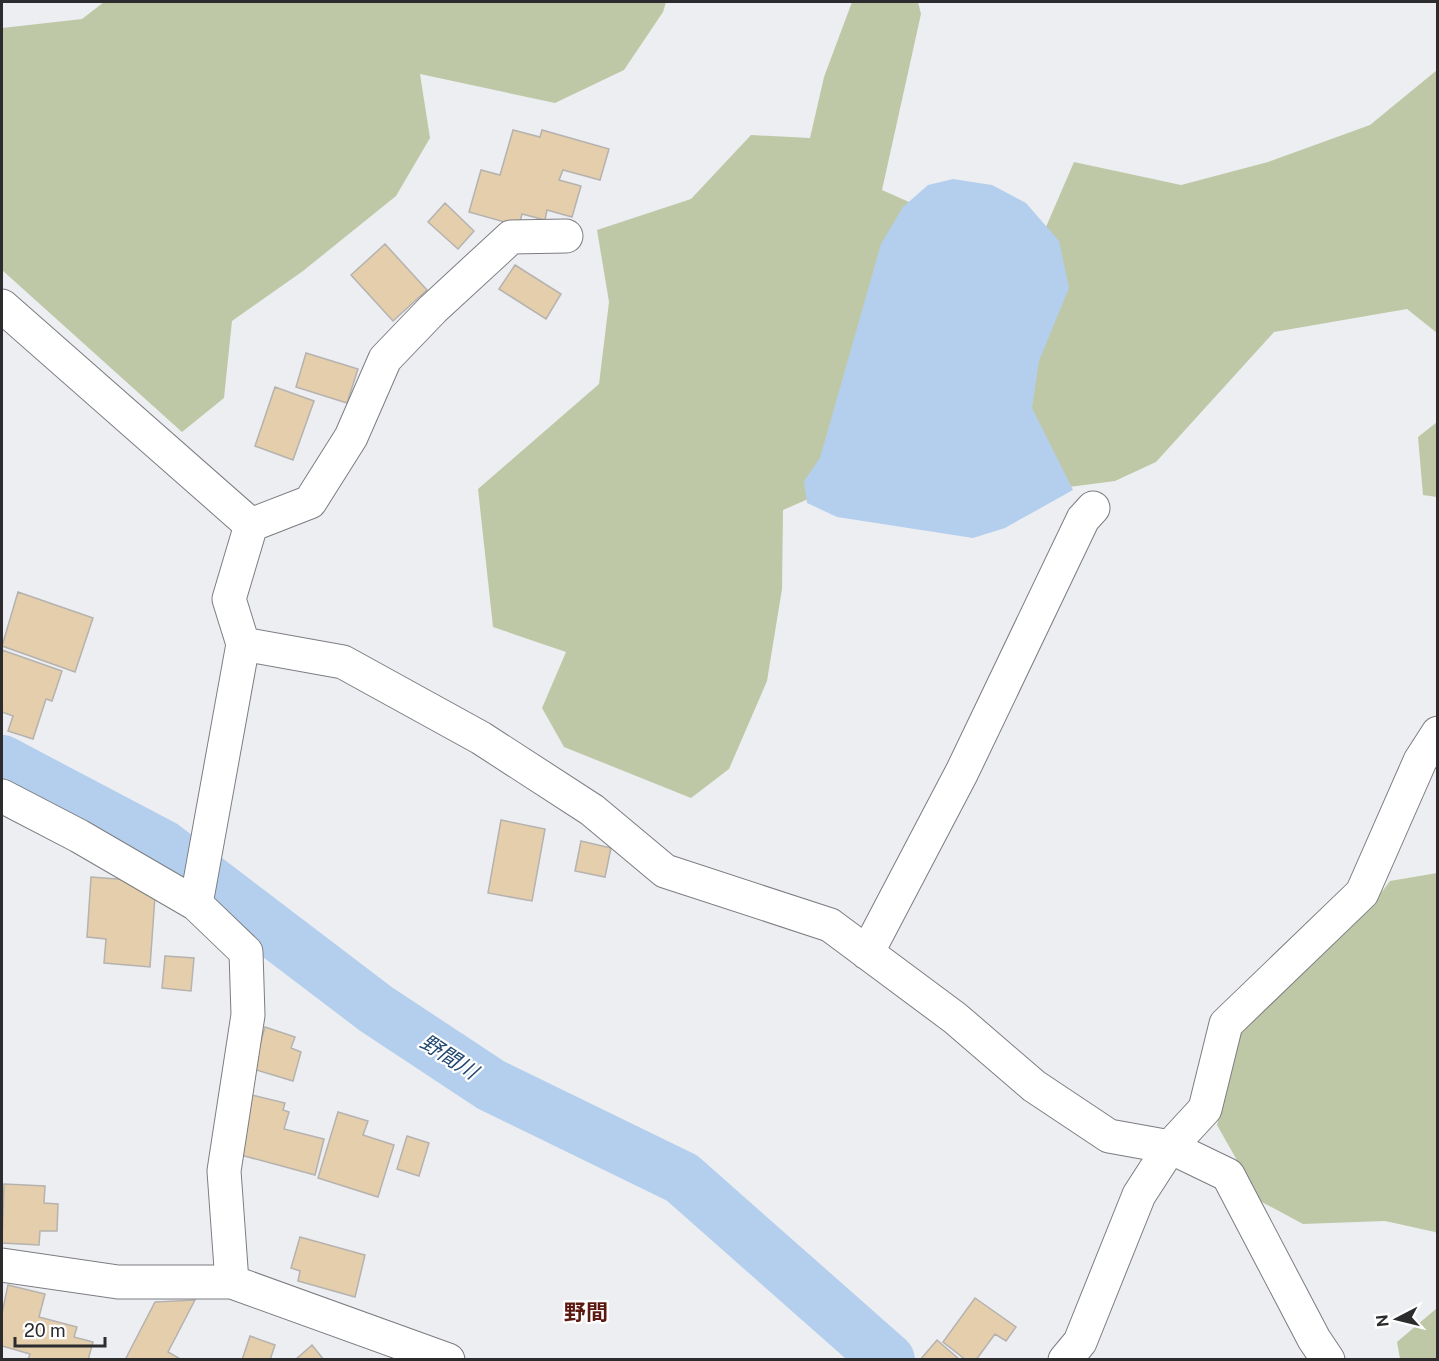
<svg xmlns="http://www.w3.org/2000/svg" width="1439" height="1361" font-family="'Public Sans','Noto Sans JP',sans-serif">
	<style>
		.green { fill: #bfc8a6 }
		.water { fill: #b4cfed }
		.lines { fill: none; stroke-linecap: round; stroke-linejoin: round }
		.river { stroke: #b4cfed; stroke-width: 54 }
		.building { fill: #e4ceac; stroke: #b5b2af; stroke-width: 1.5 }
		.minor-casing { stroke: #7c7d81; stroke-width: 35 }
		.minor { stroke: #fff; stroke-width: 33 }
		.labels { text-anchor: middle; stroke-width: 4.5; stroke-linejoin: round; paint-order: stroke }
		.water-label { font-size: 21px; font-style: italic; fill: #234971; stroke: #fff }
		.quarter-label { font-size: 22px; font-weight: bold; fill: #5c1910; stroke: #fff }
	</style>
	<rect width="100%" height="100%" fill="#edeef2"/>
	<!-- green -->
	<path class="green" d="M104,2H666L663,12L624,70L555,103L420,74L430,138L396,196L303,271L232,321L224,398L182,432L2,270V28L82,19Z
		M852,2H918L921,14L882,190L1033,257L1074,162L1181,185L1268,162L1370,125L1437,70V333L1407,309L1274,332L1156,462L1115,481L1023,493L861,476L783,510L782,589L767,681L729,769L691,798L564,747L542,708L566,652L493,627L478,489L599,384L609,302L597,230L691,199L751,135L810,138L824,77Z
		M1437,422V497L1423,495L1418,437Z
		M1437,873V1234L1435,1232L1385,1221L1303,1224L1260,1201L1217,1125L1238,1035L1369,909L1390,881Z
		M1437,1308V1359H1400L1397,1342Z"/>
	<!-- water -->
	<path class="water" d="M953,179L992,185L1026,203L1059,241L1069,288L1039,361L1032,408L1073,490L1005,528L973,538L837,517L807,503L804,481L820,458L881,244L903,207L928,185Z"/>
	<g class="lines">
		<!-- river -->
		<path class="river" d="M2,762L163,847L376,1009L491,1085L682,1178L888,1360"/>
	</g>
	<!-- building -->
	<path class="building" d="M513,130L540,137L542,130L609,149L600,180L563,170L559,180L581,186L572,217L547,210L545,220L522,214L519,226L469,212L481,170L500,175Z
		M445,203L474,231L458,249L428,222Z
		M385,244L427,290L393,321L351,275Z
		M515,265L561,294L546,319L499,289Z
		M306,353L358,369L347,403L296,387Z
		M275,387L314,401L293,460L255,446Z
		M18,592L93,618L75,672L2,646Z
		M2,650L62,671L52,701L46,699L33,739L8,731L13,716L2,712Z
		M501,820L545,829L532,901L488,893Z
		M581,841L611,848L605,877L575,871Z
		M91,877L156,882L150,967L104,963L106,939L87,937Z
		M165,956L194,958L191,991L162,988Z
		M265,1027L295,1037L291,1048L301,1052L293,1081L253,1069Z
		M252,1095L285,1103L283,1110L289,1112L284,1129L324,1139L315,1175L237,1154Z
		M338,1112L368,1121L363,1135L394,1145L378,1197L318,1178Z
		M407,1136L429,1143L419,1176L397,1169Z
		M4,1184L45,1186L44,1203L58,1204L57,1231H40L39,1245L2,1243Z
		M300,1237L365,1255L355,1297L298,1281L300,1271L291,1268Z
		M8,1285L45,1294L39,1317L77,1327L74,1337L93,1342L88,1360H28L30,1354L2,1346V1313Z
		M975,1298L1016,1327L1006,1341L995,1334L976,1360H966L943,1342Z
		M195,1300L168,1352L182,1360H125L155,1302Z
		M250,1336L275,1345L270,1360H242Z
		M937,1340L960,1360H920Z
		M312,1345L324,1360H295Z"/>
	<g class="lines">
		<!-- minor casing -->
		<g class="minor-casing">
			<path id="minor" d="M2,306L251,525
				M243,644L343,662L481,738L592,810L665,871L830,925L955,1018L1034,1086L1109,1136L1170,1147L1228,1175L1314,1339L1328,1360
				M2,796L79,836L196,904L246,952L248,1015L224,1171L232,1282
				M196,904L243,644L229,599L251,525L310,502L351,437L385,359L433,309L511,237L566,236
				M867,953L962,772L1083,519L1093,508
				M2,1265L118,1282H232L448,1360
				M1065,1360L1080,1342L1139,1195L1170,1147L1205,1109L1226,1024L1362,893L1420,761L1438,733"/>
		</g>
		<!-- minor -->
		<use href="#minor" class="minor"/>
	</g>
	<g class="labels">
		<!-- water labels -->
		<g class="water-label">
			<text transform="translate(449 1057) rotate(33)" y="7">野間川</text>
		</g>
		<!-- quarter labels -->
		<g class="quarter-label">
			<text x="586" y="1320">野間</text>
		</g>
	</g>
	<!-- border -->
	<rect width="1439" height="1361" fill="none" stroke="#2c2c2e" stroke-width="6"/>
	<!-- north arrow -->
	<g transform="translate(1397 1319) rotate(263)" stroke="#ffffff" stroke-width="4.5" paint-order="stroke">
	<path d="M0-4.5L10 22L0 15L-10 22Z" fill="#2c2c2e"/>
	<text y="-9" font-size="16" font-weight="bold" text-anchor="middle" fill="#2c2c2e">N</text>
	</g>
	<!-- scale -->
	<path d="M15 1337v9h90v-9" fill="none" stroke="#2c2c2e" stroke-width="3"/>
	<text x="24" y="1337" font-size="18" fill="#2c2c2e" stroke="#ffffff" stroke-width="4.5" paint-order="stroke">20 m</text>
</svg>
